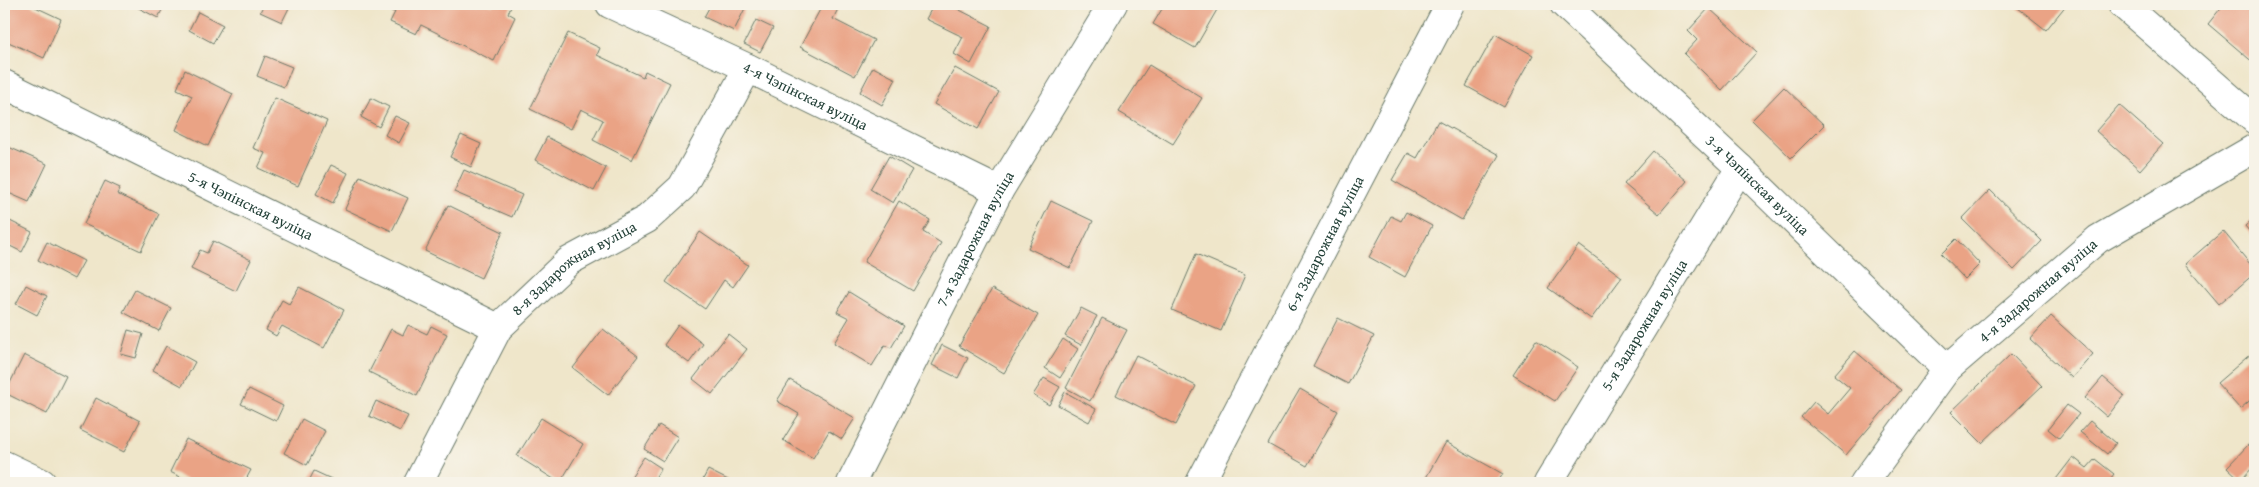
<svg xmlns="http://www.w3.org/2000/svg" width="2259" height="487" font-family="'Gentium Book Plus',serif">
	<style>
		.building { fill: #eaa385 }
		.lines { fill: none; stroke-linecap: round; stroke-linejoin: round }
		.minor-casing { stroke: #687868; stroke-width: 30 }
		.minor { stroke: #fff; stroke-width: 28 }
		.labels { text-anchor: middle; stroke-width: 4; stroke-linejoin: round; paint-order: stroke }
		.street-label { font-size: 15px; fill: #1f3d34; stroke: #f7f3e8 }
	</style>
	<rect width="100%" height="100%" fill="#f7f3e8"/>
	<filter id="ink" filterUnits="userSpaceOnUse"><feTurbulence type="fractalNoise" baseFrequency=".02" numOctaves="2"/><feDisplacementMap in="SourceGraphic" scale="10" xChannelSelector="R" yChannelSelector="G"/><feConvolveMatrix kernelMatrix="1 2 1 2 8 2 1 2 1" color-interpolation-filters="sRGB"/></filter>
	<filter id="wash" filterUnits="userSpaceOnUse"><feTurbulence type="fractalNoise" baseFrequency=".0096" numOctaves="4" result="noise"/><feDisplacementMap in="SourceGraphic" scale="20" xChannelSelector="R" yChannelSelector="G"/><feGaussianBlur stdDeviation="1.12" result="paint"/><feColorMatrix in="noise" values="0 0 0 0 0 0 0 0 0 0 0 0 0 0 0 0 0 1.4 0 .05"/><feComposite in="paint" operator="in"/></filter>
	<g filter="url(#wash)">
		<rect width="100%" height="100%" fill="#efe6ca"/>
		<g id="blocks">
			<!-- building -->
			<path class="building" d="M4,4H29L61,19L44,58L4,40Z
				M131,4H165L158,18Z
				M264,4H291L282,22L260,12Z
				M394,4H488L493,6L494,4H510L512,5L508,13L515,17L494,61L421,25L416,34L390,22L395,12L391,11Z
				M711,4H747L734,31L704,17Z
				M823,4L838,9L833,19L874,40L855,76L800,47Z
				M934,4H948L991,26L971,64L954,54L963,37L926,19Z
				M1165,4H1210L1218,8L1195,48L1153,24Z
				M2013,4H2067L2046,30Z
				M2224,4H2255V64L2208,24Z
				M1709,8L1757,52L1722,90L1684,54L1697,40L1688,31Z
				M198,12L223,25L213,43L189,30Z
				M756,20L773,28L760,52L744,44Z
				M568,33L600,48L597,55L643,77L645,71L670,83L632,160L593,140L603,120L581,109L571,129L530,109Z
				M1495,34L1533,55L1504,107L1466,86Z
				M265,56L292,67L284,87L257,76Z
				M1149,65L1202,98L1173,144L1119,112Z
				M873,67L896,79L882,105L860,92Z
				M955,68L999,92L978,129L934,104Z
				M185,70L233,94L208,146L176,130L192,96L177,89Z
				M1784,87L1824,125L1791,158L1752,120Z
				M275,98L327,121L298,186L258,168L265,153L253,148Z
				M371,98L389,107L379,127L361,117Z
				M2119,105L2163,144L2140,170L2096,131Z
				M395,116L410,123L399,143L385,135Z
				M1438,121L1499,155L1462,220L1392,180L1408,153L1417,158Z
				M461,135L481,144L471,167L450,157Z
				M547,137L606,168L594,191L535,160Z
				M4,145L47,164L29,202L4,191Z
				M1653,151L1687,181L1659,214L1624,184Z
				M889,156L912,170L893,203L870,189Z
				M331,165L348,173L333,203L316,194Z
				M464,170L522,195L512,217L454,192Z
				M360,176L408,198L392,231L345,209Z
				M105,181L120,188L117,194L159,214L141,251L84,224Z
				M1990,190L2042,241L2014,270L1962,219Z
				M899,201L930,220L923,232L941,243L913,291L864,262Z
				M1051,201L1093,221L1070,268L1028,248Z
				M448,205L503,232L481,278L425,251Z
				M1406,212L1432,226L1405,277L1369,257L1391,216L1401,221Z
				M2255,217V238L2245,226Z
				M6,219L32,232L22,252L4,243V224Z
				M2223,231L2255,270V273L2219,304L2185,264Z
				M700,232L748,265L733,287L724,280L705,309L666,282Z
				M1956,239L1980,264L1965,279L1941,254Z
				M213,241L251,260L236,291L191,269L200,250L207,253Z
				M47,242L84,261L74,279L38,260Z
				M1579,245L1622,277L1591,319L1548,288Z
				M1196,254L1245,275L1221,331L1172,310Z
				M26,285L47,296L37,315L16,304Z
				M299,287L344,310L324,348L282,326L276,336L266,330L282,300L289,304Z
				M992,289L1038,315L1004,373L959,346Z
				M135,290L171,308L159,331L123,312Z
				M849,292L904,326L891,348L885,345L872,366L834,343L849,318L837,312Z
				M1081,308L1097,316L1081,345L1065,336Z
				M2051,316L2093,354L2072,378L2030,339Z
				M1102,318L1127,330L1090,401L1066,388Z
				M1338,318L1374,336L1348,384L1313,366Z
				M408,325L427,334L431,326L447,334L417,396L369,372L391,329L403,335Z
				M678,325L703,344L689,363L664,345Z
				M603,329L638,356L608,395L573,368Z
				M128,330L143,334L136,358L121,354Z
				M728,334L747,349L712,394L693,379Z
				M1063,339L1078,349L1060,378L1045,368Z
				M1536,340L1578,367L1555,401L1513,375Z
				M942,345L968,358L958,378L932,365Z
				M166,346L195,362L182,386L153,370Z
				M1855,351L1901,390L1846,455L1801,417L1814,402L1828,414L1850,388L1834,375Z
				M2253,352L2255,354V396L2240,409L2217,383Z
				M2011,354L2042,386L1982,443L1951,412Z
				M24,355L66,376L47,414L5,393Z
				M1136,355L1196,386L1176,425L1116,395Z
				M2103,377L2124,395L2107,417L2085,398Z
				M1044,378L1060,387L1049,405L1033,395Z
				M790,380L855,418L842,439L829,431L813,458L783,440L799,414L777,401Z
				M249,389L283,406L276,421L241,404Z
				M1300,389L1338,411L1307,466L1268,444Z
				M1065,392L1096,409L1089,422L1058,405Z
				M96,398L140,421L124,452L80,430Z
				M376,401L408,416L400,431L369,416Z
				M2067,405L2079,414L2059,438L2048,429Z
				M541,418L583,444L560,483L517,456Z
				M302,419L325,431L307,465L284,453Z
				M2090,421L2116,443L2107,454L2080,432Z
				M659,425L678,437L663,461L644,449Z
				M186,439L251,470L244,483H193L170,472Z
				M1446,442L1503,474L1497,483H1423Z
				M2249,444L2255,450V465L2241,480L2227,467Z
				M644,457L661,468L652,483H634L629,480Z
				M2073,457L2087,468L2095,459L2114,474L2107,483H2053Z
				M708,470L734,483H701Z
				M314,471L340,483H308Z"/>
		</g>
	</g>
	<g filter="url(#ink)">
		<use href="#blocks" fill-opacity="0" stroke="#687868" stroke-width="1"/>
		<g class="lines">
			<!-- minor casing -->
			<g class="minor-casing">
				<g id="minor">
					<path id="s1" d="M610,4L748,68L999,191"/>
					<path id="s2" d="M1564,4L1740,168L1947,369"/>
					<path d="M2122,4L2255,120"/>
					<path id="s3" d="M4,84L498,328"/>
					<path d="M4,465L42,483"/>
					<path id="s4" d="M418,483L498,328L569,261L647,219L682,187L748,68"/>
					<path id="s5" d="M851,483L999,191L1113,4"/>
					<path id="s6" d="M1200,483L1450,4"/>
					<path id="s7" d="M1548,483L1740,168"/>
					<path id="s8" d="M1864,483L1947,369L2098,239L2255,148"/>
				</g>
			</g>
			<!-- minor -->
			<use href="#minor" class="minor"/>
		</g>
	</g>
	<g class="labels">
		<!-- street labels -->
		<g class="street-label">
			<text dy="5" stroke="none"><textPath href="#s1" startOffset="216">4-я Чэпінская вуліца</textPath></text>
			<text dy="5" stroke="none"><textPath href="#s2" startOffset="265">3-я Чэпінская вуліца</textPath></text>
			<text dy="5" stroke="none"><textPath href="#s3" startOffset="275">5-я Чэпінская вуліца</textPath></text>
			<text dy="5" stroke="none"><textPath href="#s5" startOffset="274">7-я Задарожная вуліца</textPath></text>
			<text dy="5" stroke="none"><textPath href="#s6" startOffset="270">6-я Задарожная вуліца</textPath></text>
			<text dy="5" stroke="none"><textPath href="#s4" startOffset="272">8-я Задарожная вуліца</textPath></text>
			<text dy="5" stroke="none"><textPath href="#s8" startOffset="261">4-я Задарожная вуліца</textPath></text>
			<text dy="5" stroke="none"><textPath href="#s7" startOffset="185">5-я Задарожная вуліца</textPath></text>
		</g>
	</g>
	<!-- margin -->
	<rect width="2259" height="487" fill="none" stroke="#f7f3e8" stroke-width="20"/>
</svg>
